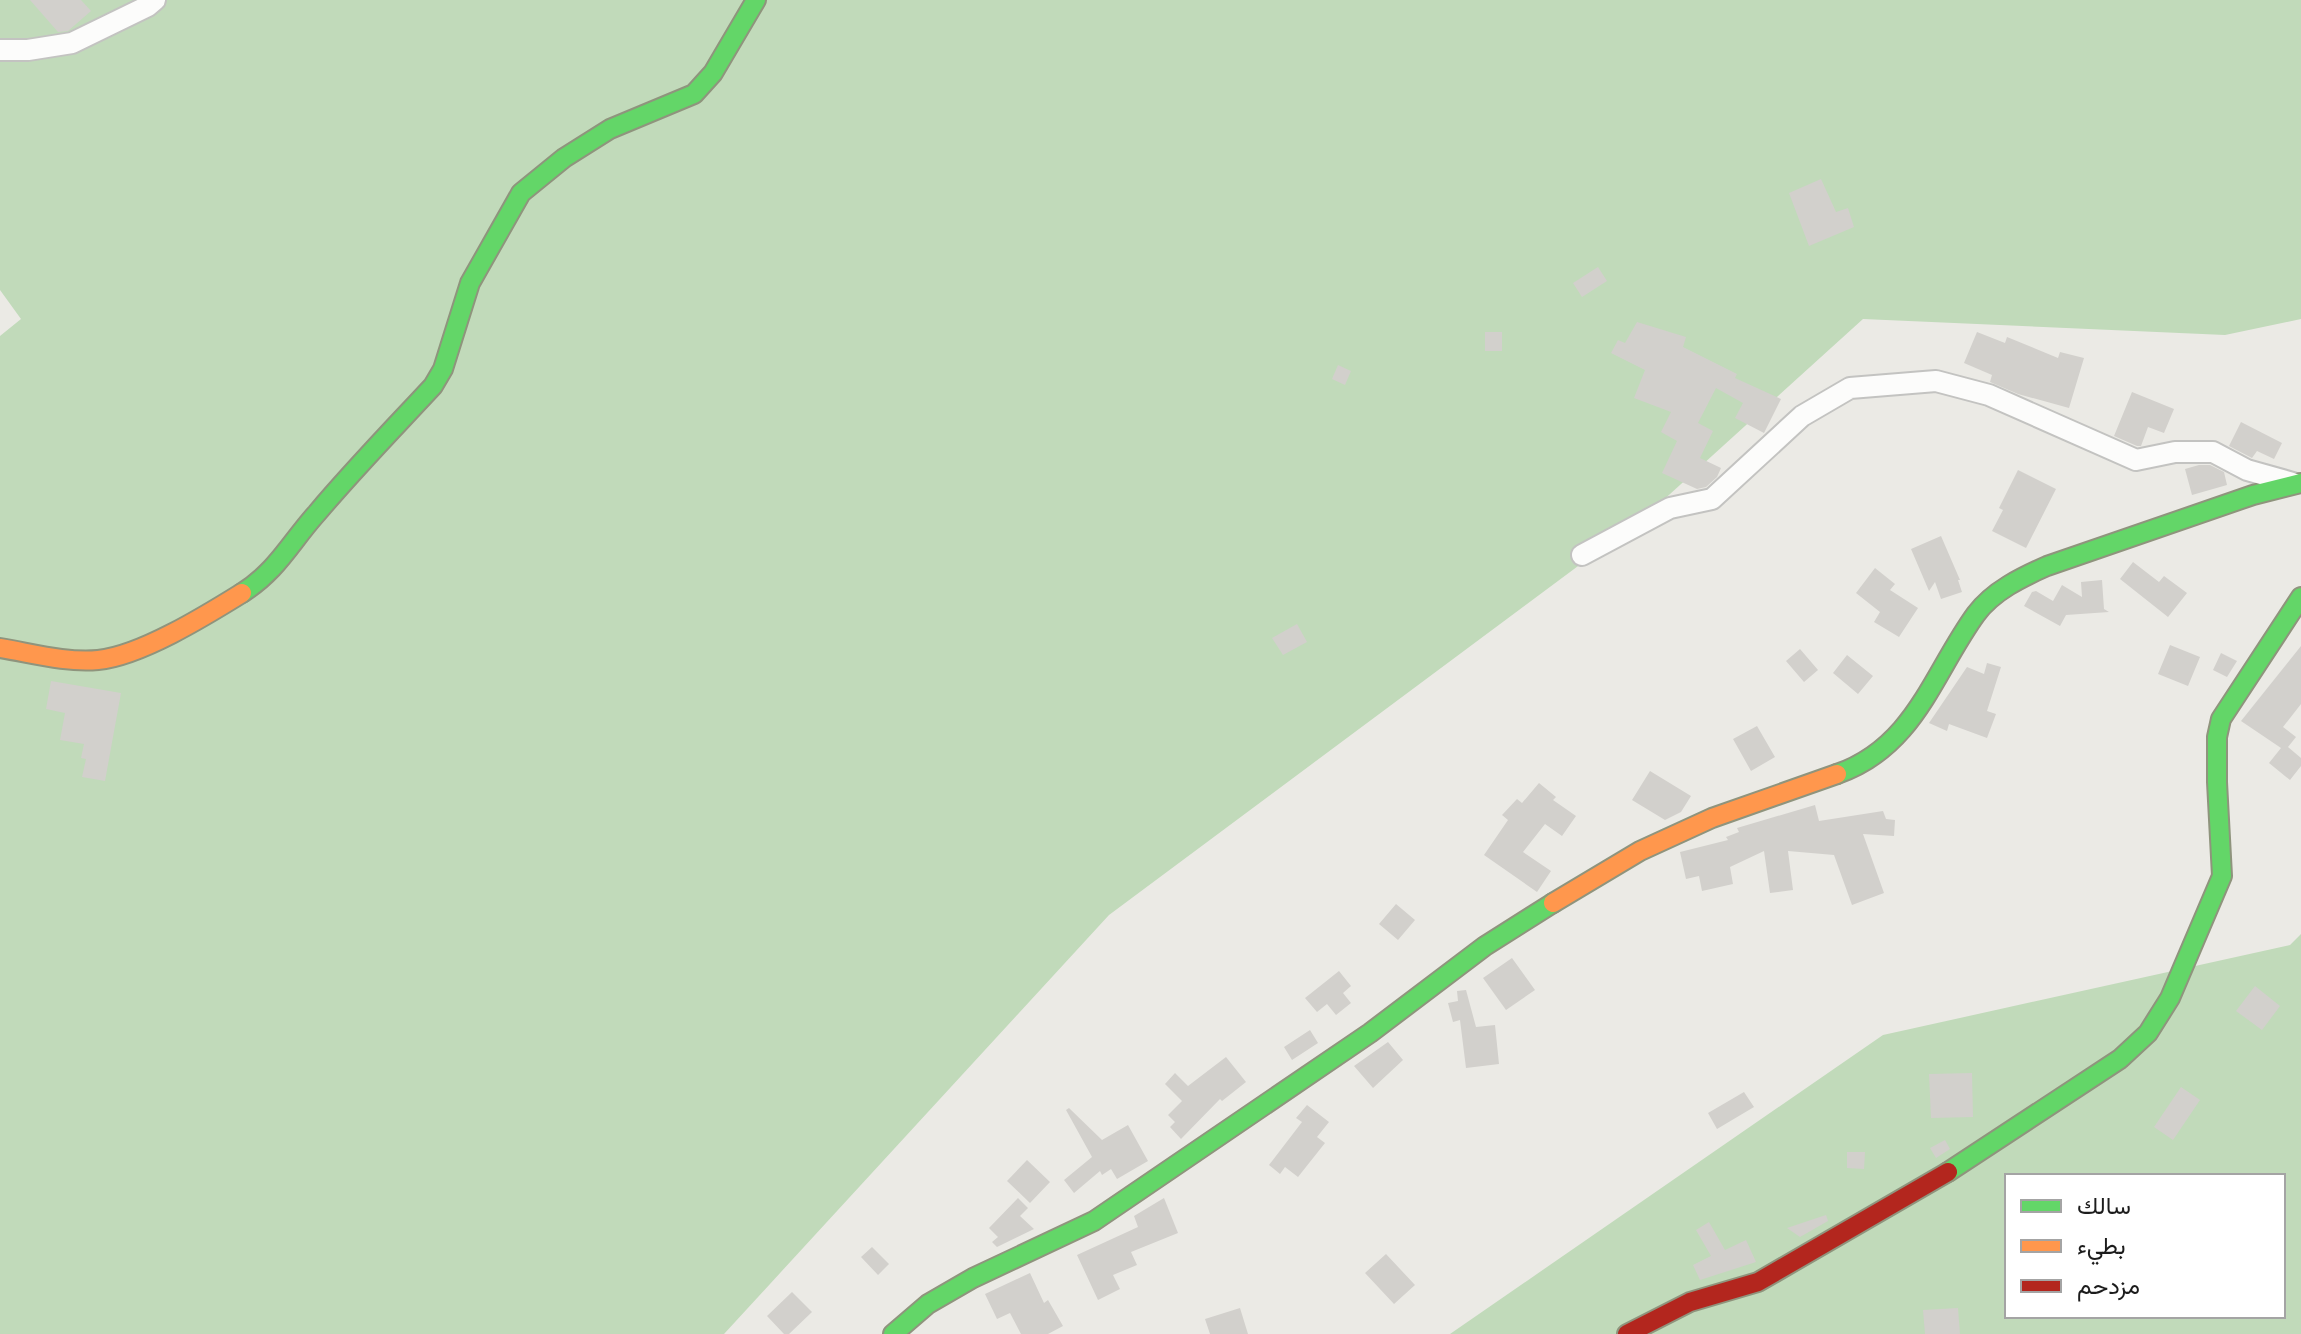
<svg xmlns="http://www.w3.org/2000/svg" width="2301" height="1334" font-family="Inter,Vazirmatn,sans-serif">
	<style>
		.forest { fill: #c1daba; fill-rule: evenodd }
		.building { fill: #d2d0cc }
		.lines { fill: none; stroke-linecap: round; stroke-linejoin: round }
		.street-casing { stroke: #c3c3c1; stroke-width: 24 }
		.fast-casing { stroke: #8f947d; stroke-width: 22 }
		.slow-casing { stroke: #8f947d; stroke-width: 22 }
		.jam-casing { stroke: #8f947d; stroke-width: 22 }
		.street { stroke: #fcfcfb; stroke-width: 20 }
		.fast { stroke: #63d668; stroke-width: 18 }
		.slow { stroke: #ff974d; stroke-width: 18 }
		.jam { stroke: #b3261e; stroke-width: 18 }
	</style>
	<rect width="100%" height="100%" fill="#ebeae5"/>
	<!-- forest -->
	<path class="forest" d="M0,0H2301V319L2225,335L1863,319L1648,514L1109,915L724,1334H0V336L21,319L0,290Z
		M2301,934V1334H1450L1883,1035L2290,945ZM2007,1176H2283V1316H2007Z"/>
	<!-- building -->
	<path class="building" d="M30,0H81L91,11L68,31L58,32Z
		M1821,179L1836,212L1848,208L1854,227L1809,246L1789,193Z
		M1598,267L1607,281L1582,297L1573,283Z
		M1637,322L1686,337L1683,347L1737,374L1735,378L1781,399L1764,433L1735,418L1743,403L1716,388L1698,423L1713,431L1700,458L1721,468L1717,477L1706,487L1697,489L1662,473L1677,441L1661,432L1671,412L1634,398L1645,370L1611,353L1618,340L1625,343Z
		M1485,332H1502V351H1485Z
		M1977,332L2005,343L2007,337L2058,358L2060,352L2084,358L2069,408L2018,394L1990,382L1992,375L1964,363Z
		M1338,365L1351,371L1345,385L1332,379Z
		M2132,392L2174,409L2164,433L2148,427L2141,446H2137L2114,436Z
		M2241,422L2282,443L2274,459L2257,451L2252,458L2229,446Z
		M2199,465H2210L2224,472L2227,485L2192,495L2185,469Z
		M2018,470L2056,489L2026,548L1992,531L2003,510L1999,508Z
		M1941,536L1960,580H1958L1962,592L1941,599L1935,582L1929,591L1911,549Z
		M2133,562L2159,582L2164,576L2187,593L2168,617L2120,579Z
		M1875,568L1895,584L1890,590L1918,608L1899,637L1874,622L1880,612L1856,593Z
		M2102,580L2104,609L2109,612L2066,615L2060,626L2024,606L2032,592L2036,591L2053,601L2062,585L2082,597L2081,582Z
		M1297,624L1307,642L1283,655L1272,638Z
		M2170,645L2200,657L2188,686L2158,674Z
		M2301,646V704L2283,727L2296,737L2288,747L2301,758V766L2290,780L2269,763L2281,748L2241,721Z
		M1800,649L1818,670L1804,682L1786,661Z
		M2221,653L2237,661L2227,677L2213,670Z
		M1847,655L1873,676L1858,694L1833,673Z
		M1987,663L2001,667L1987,711L1996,714L1987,738L1949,724L1947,731L1929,723L1967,667L1984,674Z
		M51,681L121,693L105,781L82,777L86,759L81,758L84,744L60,740L65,713L46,709Z
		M1757,726L1775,757L1751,771L1733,739Z
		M1650,771L1691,796L1681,812L1665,820L1632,800Z
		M1539,783L1556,797L1553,800L1576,816L1562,836L1545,824L1523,852L1551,871L1537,892L1484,855L1508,820L1502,815L1517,799L1522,803Z
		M1815,805L1819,821L1883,811L1886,819L1895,820L1894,836L1863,834L1884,893L1852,905L1834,855L1788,851L1793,890L1770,893L1764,851L1730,867L1733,884L1702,891L1699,876L1686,879L1680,852L1728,840L1726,837L1739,832L1737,828Z
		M1396,904L1415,920L1398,940L1379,924Z
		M1512,958L1535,990L1506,1010L1483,978Z
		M1339,971L1351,986L1343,993L1351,1003L1336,1015L1327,1004L1317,1012L1305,998Z
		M2255,986L2280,1006L2262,1030L2236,1011Z
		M1466,990L1476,1027L1495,1025L1499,1064L1466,1068L1460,1020L1453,1022L1448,1003L1458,1001L1457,991Z
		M1310,1030L1318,1043L1292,1060L1284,1047Z
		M1388,1042L1403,1060L1373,1088L1354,1066Z
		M1226,1057L1246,1082L1222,1101L1220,1099L1181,1139L1170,1127L1175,1122L1168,1115L1182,1101L1165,1084L1175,1073L1188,1086Z
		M1972,1073L1973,1117L1931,1118L1929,1074Z
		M2181,1087L2200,1100L2173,1140L2154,1127Z
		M1744,1092L1754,1107L1717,1129L1708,1113Z
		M1307,1105L1329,1122L1317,1137L1325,1143L1298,1177L1285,1167L1280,1174L1269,1165L1302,1122L1296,1118Z
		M1069,1108L1102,1140L1128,1125L1148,1161L1117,1179L1111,1169L1102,1175L1100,1171L1074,1193L1064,1180L1092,1157L1066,1110Z
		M1945,1140L1950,1149L1936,1158L1930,1148Z
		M1847,1152H1865L1864,1169L1847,1168Z
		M1027,1160L1050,1182L1030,1203L1007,1181Z
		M1018,1198L1028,1208L1020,1216L1034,1229L997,1247L992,1242L998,1237L989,1228Z
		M1164,1198L1178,1233L1131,1252L1137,1265L1113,1275L1120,1289L1098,1300L1077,1255L1138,1227L1134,1216Z
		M1826,1215L1828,1221L1800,1237L1787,1228Z
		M1709,1222L1725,1250L1746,1240L1756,1262L1700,1280L1693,1265L1711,1256L1696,1230Z
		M872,1247L889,1264L878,1275L861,1257Z
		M1386,1254L1415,1285L1394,1304L1365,1273Z
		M1030,1273L1044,1303L1048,1300L1063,1326L1048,1334H1021L1010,1313L997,1319L985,1294Z
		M792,1292L812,1312L789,1334H784L767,1316Z
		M1240,1308L1248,1334H1210L1205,1319Z
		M1958,1308L1960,1334H1925L1923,1310Z"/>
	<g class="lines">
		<!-- street casing -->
		<g class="street-casing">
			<path id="street" d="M0,50H28L72,43L148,6L155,0
				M1582,555L1670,508L1712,499L1802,416L1850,388L1936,381L1989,395L2136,460L2175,452H2213L2247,470L2293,483"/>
		</g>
		<!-- fast casing -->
		<g class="fast-casing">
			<path id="fast" d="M242,593C278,570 290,543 317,513C354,469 394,428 433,386L443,369L470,283L521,193L564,158L610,129L694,94L713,73L756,0
				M1837,774C1915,747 1933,673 1976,614C1993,591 2022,577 2047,566L2253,495L2301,483
				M1948,1172L2120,1059L2148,1033L2170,998L2222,876L2217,782V737L2221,719L2301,597
				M893,1334L928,1304L973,1278L1094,1221L1370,1033L1485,946L1553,903"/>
		</g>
		<!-- slow casing -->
		<g class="slow-casing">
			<path id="slow" d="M0,648C31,653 66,663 98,660C140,656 205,616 242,593
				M1553,903L1640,851L1712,818L1837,774"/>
		</g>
		<!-- jam casing -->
		<g class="jam-casing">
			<path id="jam" d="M1627,1334L1690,1302L1758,1282L1948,1172"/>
		</g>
		<!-- street -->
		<use href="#street" class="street"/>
		<!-- fast -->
		<use href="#fast" class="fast"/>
		<!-- slow -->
		<use href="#slow" class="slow"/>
		<!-- jam -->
		<use href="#jam" class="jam"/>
	</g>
	<!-- legend -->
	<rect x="2005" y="1174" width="280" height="144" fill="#ffffff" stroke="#a4a4a4" stroke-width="2"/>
	<rect x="2021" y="1200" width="40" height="12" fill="#63d668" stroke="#a4a4a4" stroke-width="2"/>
	<text x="2077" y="1214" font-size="24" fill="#1c1c1c">سالك</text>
	<rect x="2021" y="1240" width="40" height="12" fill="#ff974d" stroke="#a4a4a4" stroke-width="2"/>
	<text x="2077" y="1254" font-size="24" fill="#1c1c1c">بطيء</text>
	<rect x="2021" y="1280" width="40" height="12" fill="#b3261e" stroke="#a4a4a4" stroke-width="2"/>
	<text x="2077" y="1294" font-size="24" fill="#1c1c1c">مزدحم</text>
</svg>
